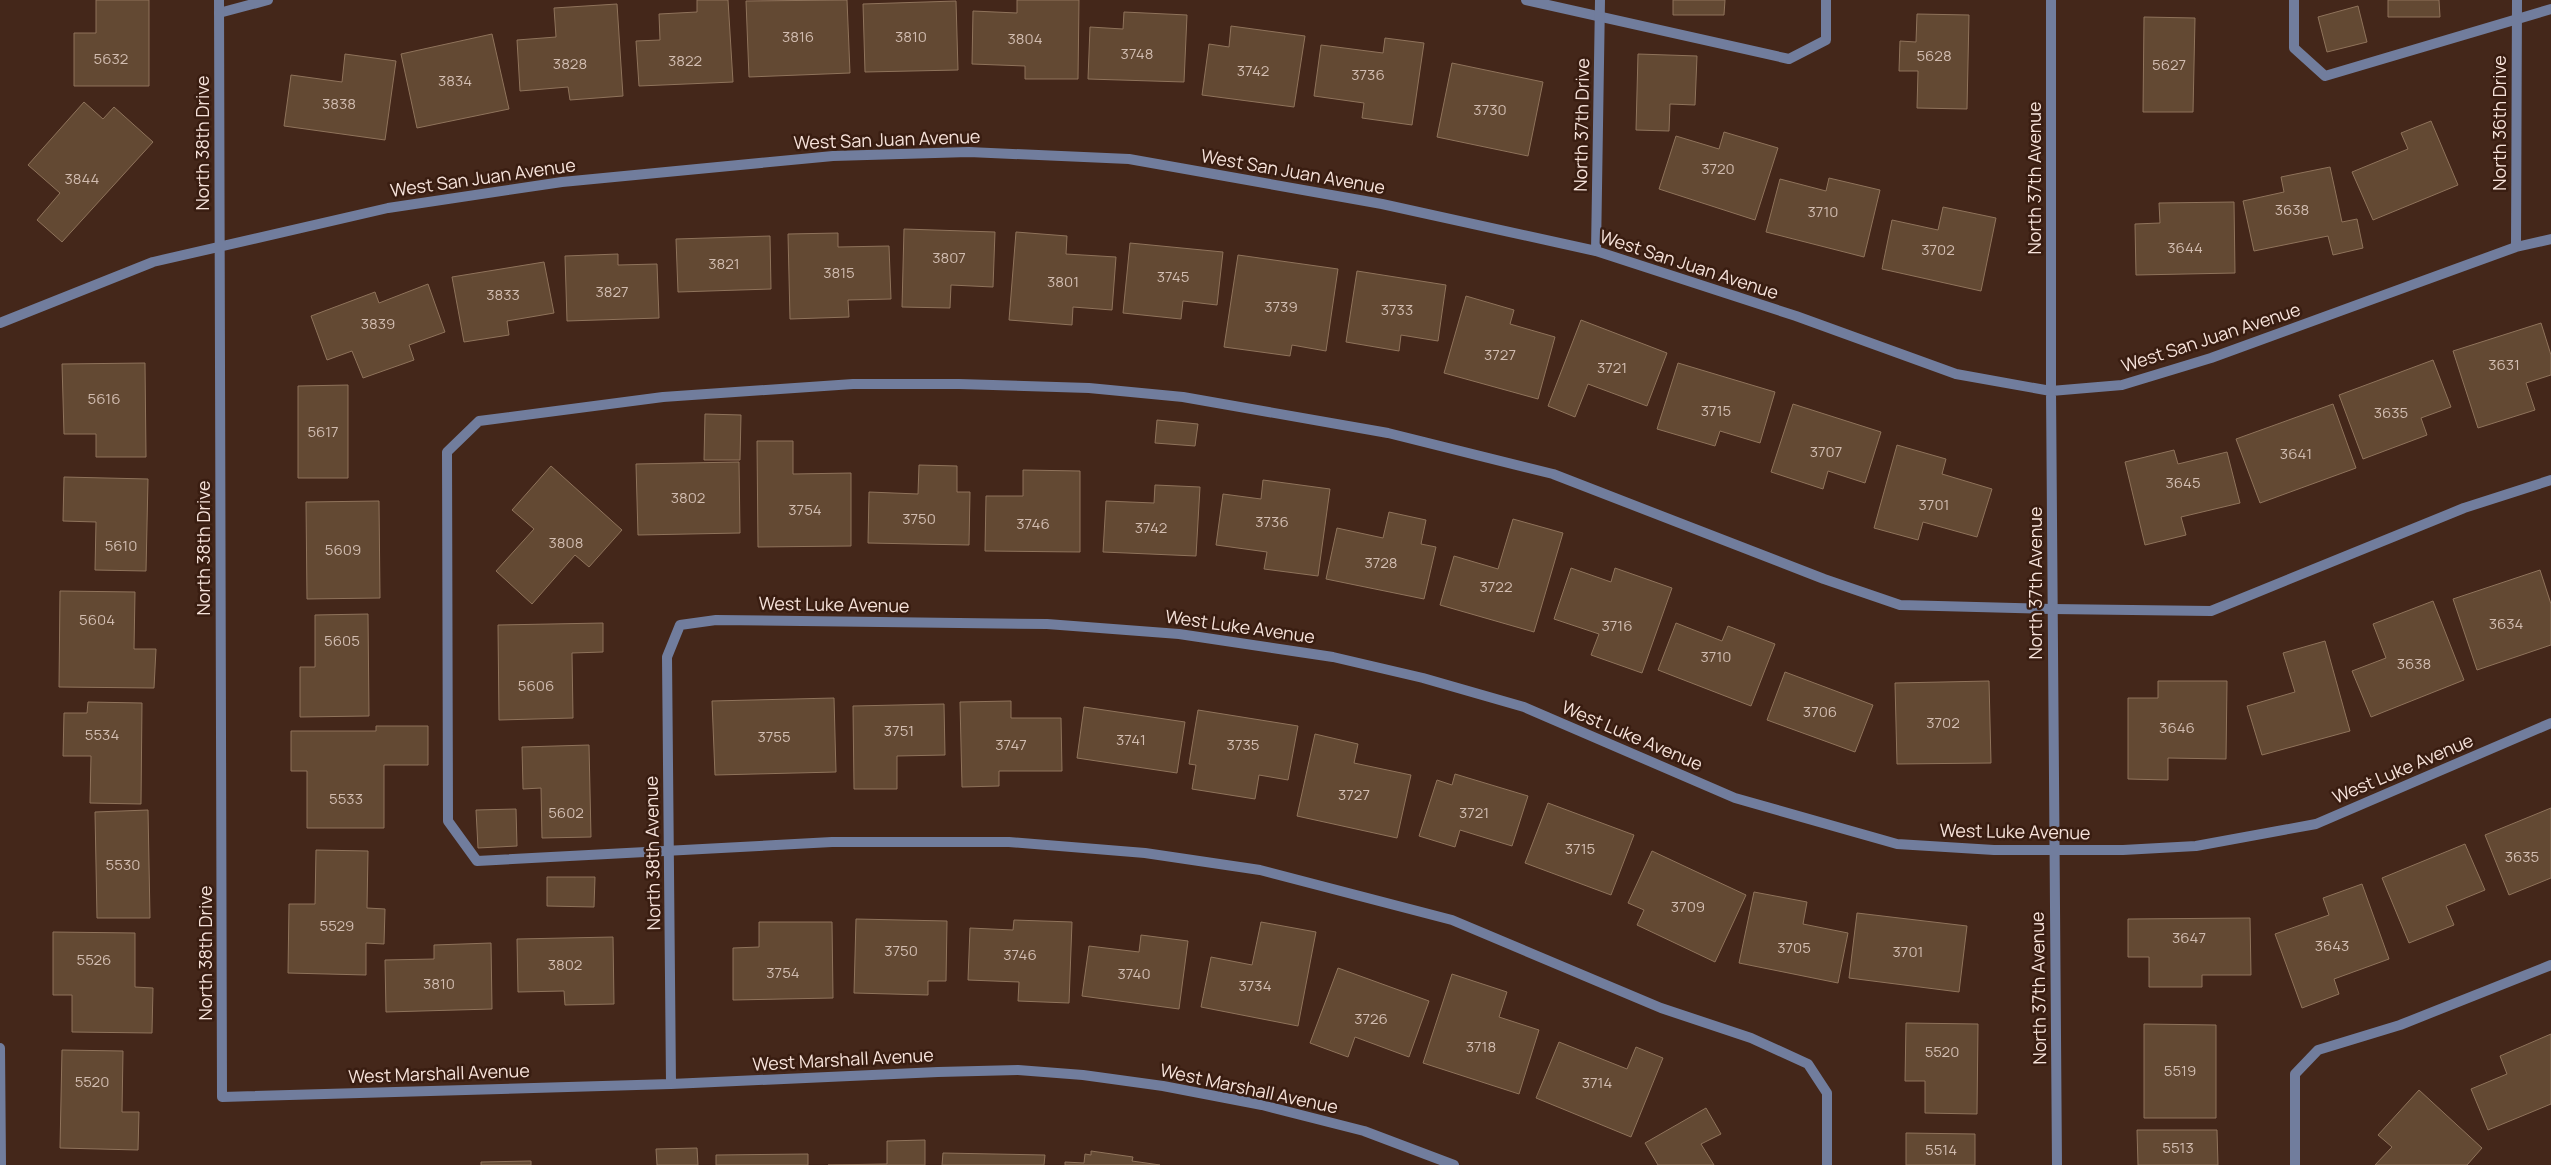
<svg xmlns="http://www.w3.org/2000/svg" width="2551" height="1165" font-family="Manrope,sans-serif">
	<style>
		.building { fill: #634933; stroke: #8f735b }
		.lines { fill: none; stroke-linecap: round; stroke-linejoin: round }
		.service { stroke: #717d9d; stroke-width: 10 }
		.minor { stroke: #717d9d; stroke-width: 10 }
		.labels { text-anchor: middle; stroke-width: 5; stroke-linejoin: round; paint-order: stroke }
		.number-label { font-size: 15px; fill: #d1bcb0 }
		.street-label { font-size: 18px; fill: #f6e2da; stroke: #391d11 }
	</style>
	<rect width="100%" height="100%" fill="#44271a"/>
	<!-- building -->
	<path class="building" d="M96,0H149V86H74V33H96Z
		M697,0H728L733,82L639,86L636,41L660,40L659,14L697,12Z
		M847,0L850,73L749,77L746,1Z
		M1017,0H1079L1078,79H1025V66L972,64L973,11L1017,13Z
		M1673,0H1725L1724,15H1673Z
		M2388,0H2439L2440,17H2388Z
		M956,1L958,70L865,72L863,4Z
		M617,4L623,96L570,100L568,87L520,91L517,40L556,37L554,8Z
		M2358,6L2367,42L2327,52L2318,17Z
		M1124,12L1187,15L1184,82L1088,79L1090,27L1123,29Z
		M1917,14L1969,15L1967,109L1917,108L1918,71H1899L1900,41L1916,42Z
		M2144,17L2195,18L2193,112H2143Z
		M1231,26L1305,36L1294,107L1202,95L1209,44L1229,47Z
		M492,34L509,109L417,128L401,54Z
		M1385,38L1424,43L1412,125L1362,118L1364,103L1314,96L1321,45L1383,53Z
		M345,54L396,61L385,140L284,126L291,75L342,82Z
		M1638,54L1697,56L1695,105L1670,104L1669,131L1636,130Z
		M1452,63L1543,82L1528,156L1437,137Z
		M84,102L103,119L114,107L153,142L62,242L37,220L60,193L28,165Z
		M2431,121L2458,185L2373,220L2352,172L2408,149L2401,133Z
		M1724,132L1778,148L1755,220L1659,189L1676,136L1719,149Z
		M2330,167L2342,222L2357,219L2363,248L2333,255L2328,236L2254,251L2243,201L2284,192L2281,177Z
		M1829,178L1880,190L1864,257L1766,232L1780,179L1826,191Z
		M2234,202L2235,273L2136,275L2135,224L2160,223L2159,203Z
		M1943,207L1996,218L1981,291L1882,269L1892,220L1938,230Z
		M904,229L995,232L993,287L951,285L950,308L902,307Z
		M1016,232L1067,236L1066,254L1116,257L1112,310L1073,307L1072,325L1009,320Z
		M838,233V247L889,246L891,299L848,300L849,317L790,319L788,234Z
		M770,236L771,289L678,292L676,239Z
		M1130,243L1223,252L1217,305L1183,301L1181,319L1123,313Z
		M618,254V265L657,264L659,318L567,321L565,256Z
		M1238,255L1338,269L1326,351L1292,345L1290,356L1224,347Z
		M544,262L554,313L507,321L509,335L464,342L452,277Z
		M1357,271L1446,285L1438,341L1401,335L1399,351L1346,342Z
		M428,284L445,332L409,345L414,360L363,378L352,351L327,360L311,316L375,292L379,303Z
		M1466,296L1514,310L1510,324L1555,337L1538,399L1444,373Z
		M1581,320L1667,353L1647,406L1588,384L1575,417L1548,406Z
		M2541,323L2551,355V375L2526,383L2535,410L2478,428L2453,351Z
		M2433,360L2451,407L2421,418L2427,435L2363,459L2339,395Z
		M145,363L146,457H96V434H64L62,364Z
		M1678,363L1775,392L1760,443L1720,431L1715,446L1657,429Z
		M348,385V478H298V386Z
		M1793,404L1881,432L1865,483L1828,471L1823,489L1771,472Z
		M2333,404L2356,468L2260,503L2236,439Z
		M705,414L741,415L740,460H704Z
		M1157,420L1198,424L1195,446L1155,443Z
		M757,441H793V474L851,473V546L758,547Z
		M1897,445L1946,459L1942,474L1992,489L1977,537L1923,522L1918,540L1874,528Z
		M2174,450L2178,464L2227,452L2240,503L2181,517L2186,535L2145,545L2125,462Z
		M739,462L740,533L638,535L636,464Z
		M919,465L957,466V492H970L969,545L868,543L869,492L918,494Z
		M551,466L622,530L589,567L575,555L532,604L496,571L534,529L512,510Z
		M1023,470L1080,471V552L985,551L986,496H1023Z
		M64,477L148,479L146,571L95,570L96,522L63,521Z
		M1263,480L1330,489L1318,576L1264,569L1267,552L1216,545L1223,494L1261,499Z
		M1155,485L1200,487L1196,556L1103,552L1106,501L1154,503Z
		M379,501L380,598L307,599L306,502Z
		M1389,512L1426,520L1421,544L1436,547L1424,599L1326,579L1337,528L1383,538Z
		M1513,519L1563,533L1534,632L1440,605L1454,556L1498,569Z
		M1571,568L1611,582L1615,568L1672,588L1642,673L1591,655L1599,634L1554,619Z
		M2540,570L2551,604V645L2477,670L2453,599Z
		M60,591L135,592L134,649H156L154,688L59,687Z
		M2433,601L2464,680L2371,717L2352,671L2386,658L2373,624Z
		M368,614L369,716L300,717V667H315V615Z
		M603,623V652L572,653L573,718L499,720L498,625Z
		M1676,623L1722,641L1728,626L1775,644L1751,706L1658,670Z
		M2325,641L2350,731L2262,755L2247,706L2295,692L2283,653Z
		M1785,672L1873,705L1855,752L1767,720Z
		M1989,681L1991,763L1897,764L1895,683Z
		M2158,681H2227L2226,759L2168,758V780L2128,779V698H2158Z
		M834,698L836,772L715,775L712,701Z
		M1011,701V718H1061L1062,771H999V786L962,787L960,702Z
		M88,702L142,703L141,804L90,803L91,756H63L64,713H87Z
		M944,704L945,755L897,756V789H854L853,706Z
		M1084,707L1185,722L1177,773L1077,758Z
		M1198,710L1298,726L1288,780L1259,775L1255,799L1192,789L1196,765L1189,764Z
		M376,726H428V765H384V828H307V771H291V731H376Z
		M1315,734L1358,744L1354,763L1411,775L1397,838L1297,816Z
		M589,745L591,837L542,838L541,788L523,789L522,747Z
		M1455,774L1528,796L1512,846L1460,830L1455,847L1419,836L1437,780L1452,785Z
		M1548,803L1634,835L1611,895L1525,863Z
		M2551,808V878L2509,895L2485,835Z
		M516,809L517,846L478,848L476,810Z
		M148,810L150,918H97L95,812Z
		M2465,844L2485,890L2446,906L2454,925L2409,943L2382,878Z
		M316,850L368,851L367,908L385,909L384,944L366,943V975L288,973L289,904H315Z
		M1652,851L1746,895L1715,962L1637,925L1644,910L1628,903Z
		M547,877H595L594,907L547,906Z
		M2362,884L2389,959L2334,979L2339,994L2302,1008L2275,934L2329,915L2323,898Z
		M1754,892L1807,902L1803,924L1848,933L1838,983L1739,963Z
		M1857,913L1967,926L1959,992L1849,978Z
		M2250,918L2251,975H2202V987H2149V957H2128V919Z
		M856,919L947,921L946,981H928V995L854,993Z
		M1014,920L1072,922L1069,1003L1018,1001L1019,982L968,980L970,928L1013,930Z
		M759,922H832L833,998L733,1000V948L759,947Z
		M1261,922L1316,932L1298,1026L1201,1007L1211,957L1252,965Z
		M53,932L135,933V987L153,988L152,1033L72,1032V995H53Z
		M1141,935L1188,941L1179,1009L1082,996L1089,946L1139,952Z
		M613,937L614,1004L565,1005L564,991L518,992L517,939Z
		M491,943L492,1009L386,1012L385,960L434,959V945Z
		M1338,968L1429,1001L1409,1057L1355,1037L1348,1057L1310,1043Z
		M1452,974L1507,992L1499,1017L1539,1030L1519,1094L1423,1063Z
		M1906,1023L1978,1024L1977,1114L1925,1113V1081H1905Z
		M2144,1024L2216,1025V1118H2144Z
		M2551,1034V1104L2488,1130L2471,1089L2507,1074L2500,1056Z
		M1559,1042L1627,1069L1636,1047L1663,1058L1631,1137L1536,1098Z
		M62,1050L123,1051L122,1112H139L138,1150L60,1148Z
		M2419,1090L2482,1148L2467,1165H2375L2392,1147L2378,1135Z
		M1706,1108L1721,1134L1701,1144L1714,1165H1658L1645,1143Z
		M2137,1130H2217L2218,1165H2138Z
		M1906,1133L1975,1134V1165H1906Z
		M925,1140V1165H828L887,1164V1141Z
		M697,1148L698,1165H657L656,1149Z
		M1091,1151L1133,1157L1132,1161L1160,1165H1065V1162L1084,1163L1085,1154L1091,1155Z
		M943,1153L1045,1155L1044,1165H942Z
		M808,1154V1165H716V1155Z
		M531,1161V1165H481V1162Z"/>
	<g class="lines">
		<!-- service -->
		<path class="service" d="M1526,0L1789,59L1826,40V0
			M2294,0V48L2325,76L2551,9
			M219,13L268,0
			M0,1048L1,1165
			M1827,1165V1093L1808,1064L1751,1038L1661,1008L1452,920L1260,870L1145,853L1009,842H832L477,861L448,821L447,452L479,421L663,397L853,384H959L1089,388L1183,397L1388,433L1553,474L1824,579L1900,605L2052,609L2211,611L2464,508L2551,480
			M2295,1165V1074L2318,1050L2400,1025L2551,965"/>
		<!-- minor -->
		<path class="minor" d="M219,0L222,1097L671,1084L938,1072L1018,1070L1083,1075L1163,1086L1262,1105L1364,1131L1454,1165
			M2051,0V391L2057,1165
			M2516,247L2517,0
			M1596,251L1600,0
			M0,323L153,262L388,208L562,182L833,156L969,152L1129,159L1382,204L1596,251L1796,316L1956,374L2051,391L2122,385L2211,358L2516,247L2551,239
			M671,1084L667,657L680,625L716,620L1047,624L1179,634L1333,657L1423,678L1524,707L1735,798L1897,844L1994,850H2123L2196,846L2316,824L2551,723"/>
	</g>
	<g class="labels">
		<!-- number labels -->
		<g class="number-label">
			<text x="798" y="42">3816</text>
			<text x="911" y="42">3810</text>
			<text x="1025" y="44">3804</text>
			<text x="1137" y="59">3748</text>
			<text x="1934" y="61">5628</text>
			<text x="111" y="64">5632</text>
			<text x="685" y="66">3822</text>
			<text x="570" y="69">3828</text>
			<text x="2169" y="70">5627</text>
			<text x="1253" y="76">3742</text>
			<text x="1368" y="80">3736</text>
			<text x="455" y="86">3834</text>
			<text x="339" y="109">3838</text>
			<text x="1490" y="115">3730</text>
			<text x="1718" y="174">3720</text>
			<text x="82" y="184">3844</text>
			<text x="2292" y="215">3638</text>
			<text x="1823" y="217">3710</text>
			<text x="2185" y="253">3644</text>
			<text x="1938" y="255">3702</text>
			<text x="949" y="263">3807</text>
			<text x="724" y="269">3821</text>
			<text x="839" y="278">3815</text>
			<text x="1173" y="282">3745</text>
			<text x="1063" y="287">3801</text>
			<text x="612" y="297">3827</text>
			<text x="503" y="300">3833</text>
			<text x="1281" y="312">3739</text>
			<text x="1397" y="315">3733</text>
			<text x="378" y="329">3839</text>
			<text x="1500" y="360">3727</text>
			<text x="2504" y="370">3631</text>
			<text x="1612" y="373">3721</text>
			<text x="104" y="404">5616</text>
			<text x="1716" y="416">3715</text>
			<text x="2391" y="418">3635</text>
			<text x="323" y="437">5617</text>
			<text x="1826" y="457">3707</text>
			<text x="2296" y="459">3641</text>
			<text x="2183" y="488">3645</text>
			<text x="688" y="503">3802</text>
			<text x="1934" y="510">3701</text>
			<text x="805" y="515">3754</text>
			<text x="919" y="524">3750</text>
			<text x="1272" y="527">3736</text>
			<text x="1033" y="529">3746</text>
			<text x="1151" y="533">3742</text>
			<text x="566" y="548">3808</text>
			<text x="121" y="551">5610</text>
			<text x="343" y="555">5609</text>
			<text x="1381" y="568">3728</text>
			<text x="1496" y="592">3722</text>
			<text x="97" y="625">5604</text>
			<text x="2506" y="629">3634</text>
			<text x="1617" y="631">3716</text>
			<text x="342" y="646">5605</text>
			<text x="1716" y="662">3710</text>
			<text x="2414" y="669">3638</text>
			<text x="536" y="691">5606</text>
			<text x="1820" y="717">3706</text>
			<text x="1943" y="728">3702</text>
			<text x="2177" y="733">3646</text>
			<text x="899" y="736">3751</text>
			<text x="102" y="740">5534</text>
			<text x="774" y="742">3755</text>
			<text x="1131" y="745">3741</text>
			<text x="1011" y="750">3747</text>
			<text x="1243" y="750">3735</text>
			<text x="1354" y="800">3727</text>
			<text x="346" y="804">5533</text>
			<text x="566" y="818">5602</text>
			<text x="1474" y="818">3721</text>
			<text x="1580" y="854">3715</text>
			<text x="2522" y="862">3635</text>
			<text x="123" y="870">5530</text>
			<text x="1688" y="912">3709</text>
			<text x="337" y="931">5529</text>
			<text x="2189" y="943">3647</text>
			<text x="2332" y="951">3643</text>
			<text x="1794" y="953">3705</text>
			<text x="901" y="956">3750</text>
			<text x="1908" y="957">3701</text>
			<text x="1020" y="960">3746</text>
			<text x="94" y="965">5526</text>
			<text x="565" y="970">3802</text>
			<text x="783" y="978">3754</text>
			<text x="1134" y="979">3740</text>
			<text x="439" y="989">3810</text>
			<text x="1255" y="991">3734</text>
			<text x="1371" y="1024">3726</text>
			<text x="1481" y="1052">3718</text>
			<text x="1942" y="1057">5520</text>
			<text x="2180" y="1076">5519</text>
			<text x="92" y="1087">5520</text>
			<text x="1597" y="1088">3714</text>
			<text x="2178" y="1153">5513</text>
			<text x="1941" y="1155">5514</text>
		</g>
		<!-- street labels -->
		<g class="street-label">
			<text transform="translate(2500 123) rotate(-90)" y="6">North 36th Drive</text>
			<text transform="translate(1582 125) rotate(-89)" y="6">North 37th Drive</text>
			<text transform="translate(887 140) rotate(-2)" y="6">West San Juan Avenue</text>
			<text transform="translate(203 143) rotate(-90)" y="6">North 38th Drive</text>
			<text transform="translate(1293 172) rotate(10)" y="6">West San Juan Avenue</text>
			<text transform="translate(483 178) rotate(-8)" y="6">West San Juan Avenue</text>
			<text transform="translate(2035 178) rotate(-90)" y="6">North 37th Avenue</text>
			<text transform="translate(1689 265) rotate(18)" y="6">West San Juan Avenue</text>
			<text transform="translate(2211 338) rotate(-18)" y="6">West San Juan Avenue</text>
			<text transform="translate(204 548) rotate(-90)" y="6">North 38th Drive</text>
			<text transform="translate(2036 583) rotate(-90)" y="6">North 37th Avenue</text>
			<text transform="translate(834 605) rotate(1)" y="6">West Luke Avenue</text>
			<text transform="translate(1240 627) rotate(8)" y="6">West Luke Avenue</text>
			<text transform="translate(1632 736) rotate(23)" y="6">West Luke Avenue</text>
			<text transform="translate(2403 769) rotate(-23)" y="6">West Luke Avenue</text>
			<text transform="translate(2015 832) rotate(1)" y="6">West Luke Avenue</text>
			<text transform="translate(653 853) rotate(-91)" y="6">North 38th Avenue</text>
			<text transform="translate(206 953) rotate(-90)" y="6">North 38th Drive</text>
			<text transform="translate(2039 988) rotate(-91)" y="6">North 37th Avenue</text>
			<text transform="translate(843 1060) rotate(-3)" y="6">West Marshall Avenue</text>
			<text transform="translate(439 1074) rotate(-2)" y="6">West Marshall Avenue</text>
			<text transform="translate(1249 1089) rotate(12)" y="6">West Marshall Avenue</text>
		</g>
	</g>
</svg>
